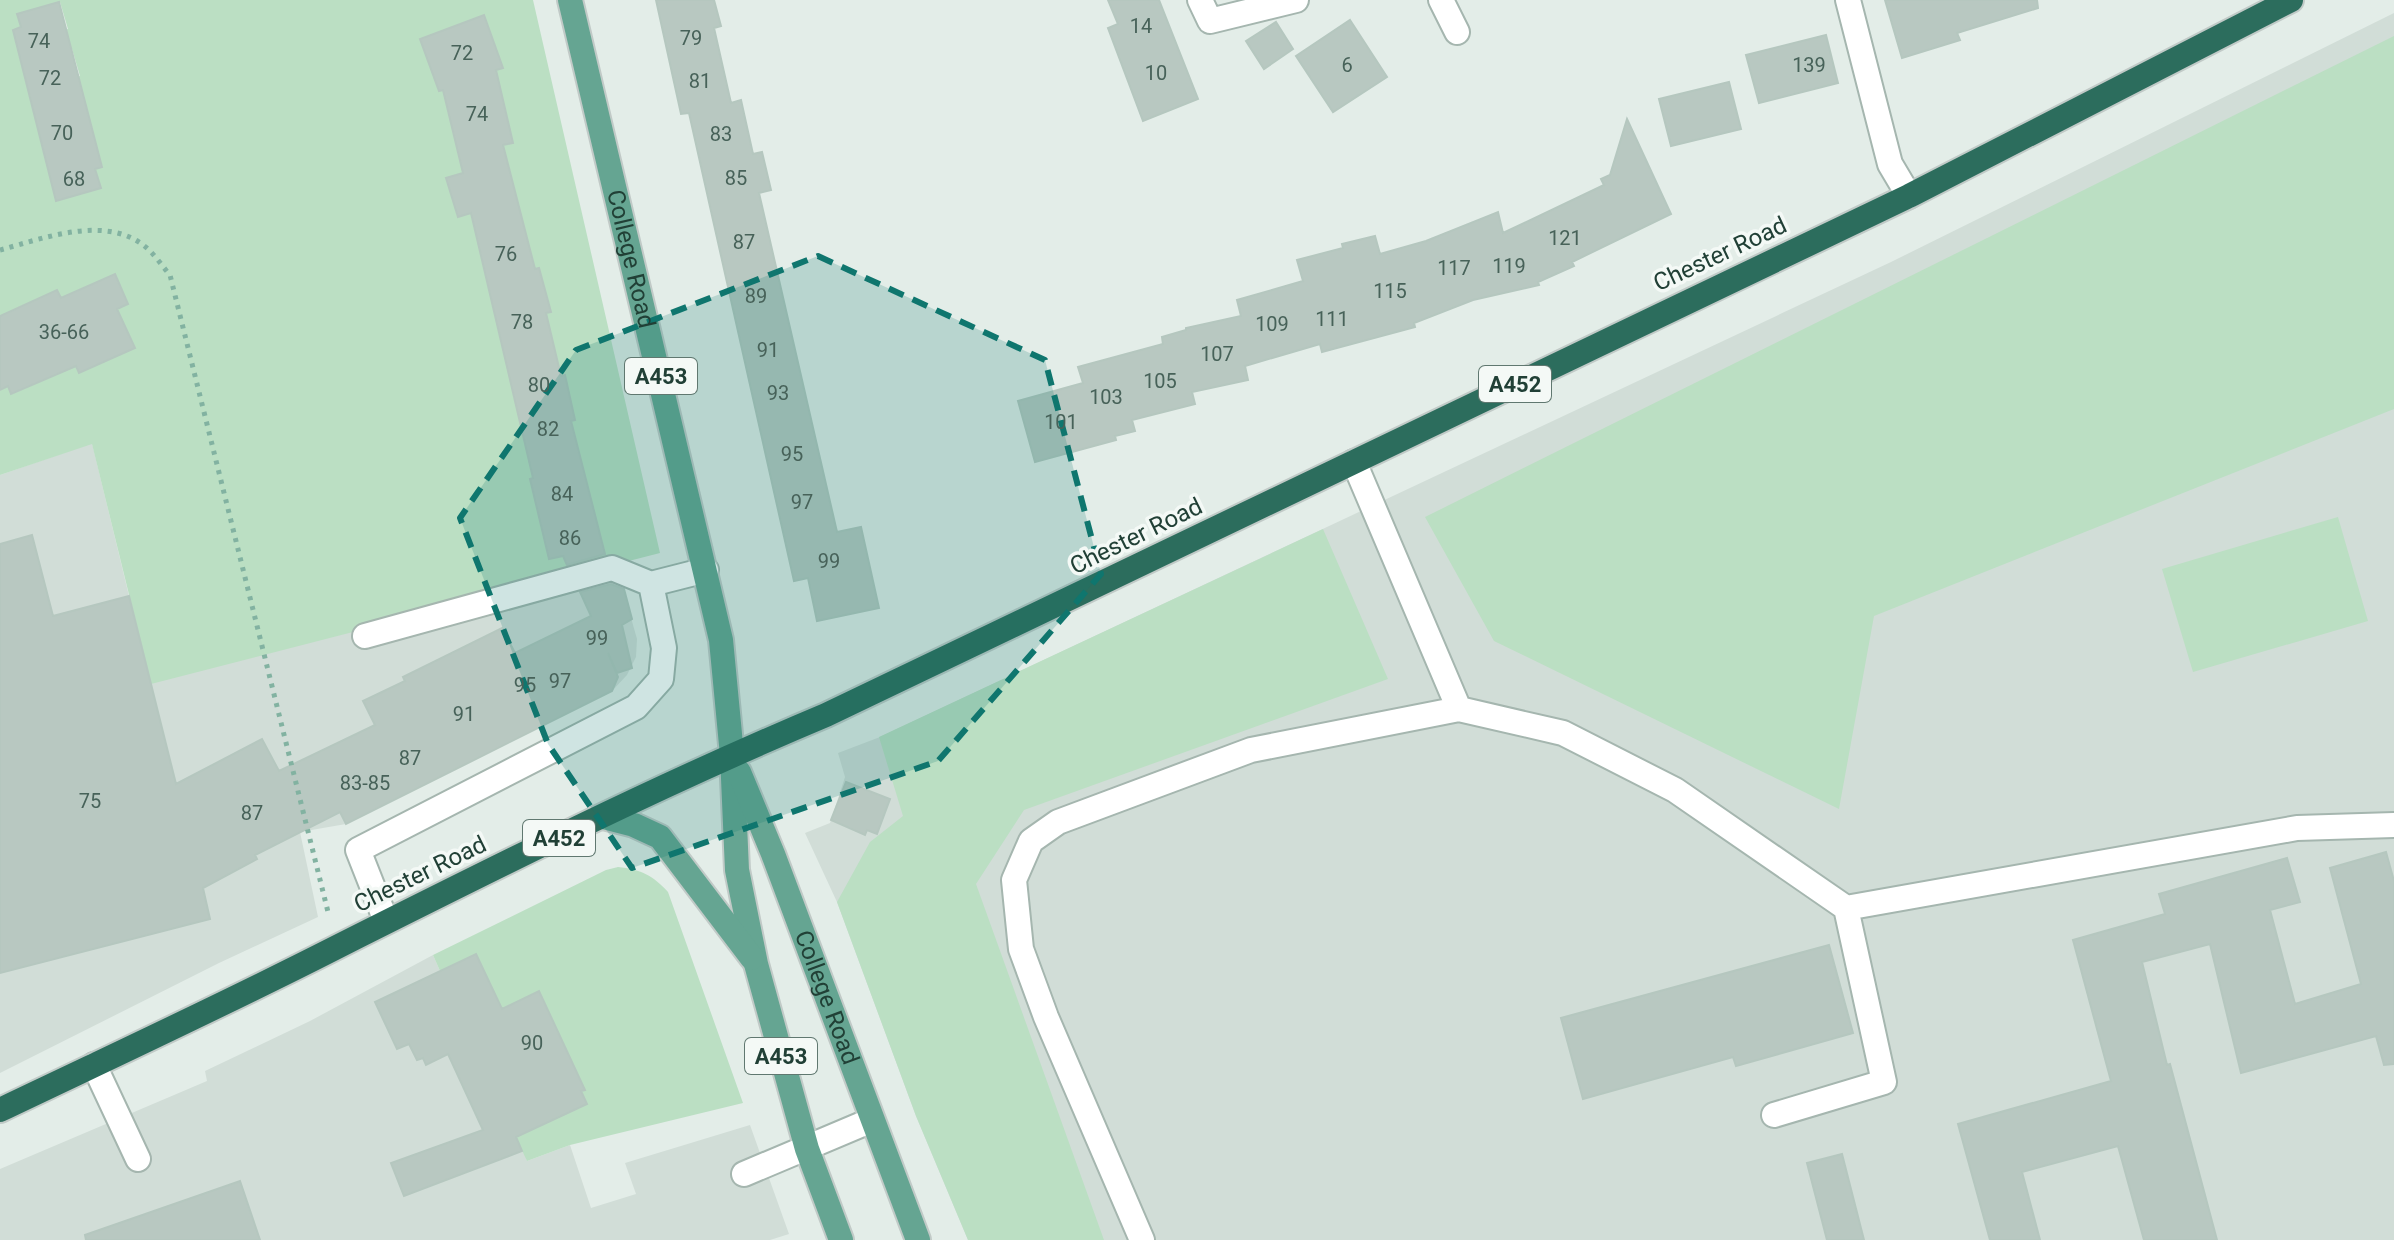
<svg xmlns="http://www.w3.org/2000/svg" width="2394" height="1240" font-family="Roboto,sans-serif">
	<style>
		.built { fill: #d1ddd7 }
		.green { fill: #bbdfc3; fill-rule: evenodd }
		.building { fill: #b8c8c1; stroke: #b5c7bf; stroke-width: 2 }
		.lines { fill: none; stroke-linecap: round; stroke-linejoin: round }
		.minor-casing { stroke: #a5b6af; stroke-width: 28 }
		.major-casing { stroke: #c1cac7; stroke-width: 28 }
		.highway-casing { stroke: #c1cac7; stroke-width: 28 }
		.path { stroke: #82b2a1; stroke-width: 5; stroke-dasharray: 4 6; stroke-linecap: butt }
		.minor { stroke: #fff; stroke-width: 24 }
		.major { stroke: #65a592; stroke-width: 24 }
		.highway { stroke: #2c6d5d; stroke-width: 24 }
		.marked { fill: #0f766e; fill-opacity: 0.2; stroke: #0f766e; stroke-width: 6; stroke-dasharray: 16 10; stroke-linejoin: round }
		.labels { text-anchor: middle; stroke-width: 7; stroke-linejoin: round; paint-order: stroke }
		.number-label { font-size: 20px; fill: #476259 }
		.shield { fill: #f4f9f6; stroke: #607870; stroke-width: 2 }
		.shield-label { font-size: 22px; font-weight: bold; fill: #214036 }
		.street-label { font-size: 24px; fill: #214036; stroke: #f4f9f6 }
	</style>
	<rect width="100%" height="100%" fill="#e3ede8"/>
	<!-- built -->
	<path class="built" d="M2394,13V1240H968L916,1116L837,902L805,833L830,823L845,777L838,753L880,737L1891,262Z
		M92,443L129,596L616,565L637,639L636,657L627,675L612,691L346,824L300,832L318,917L219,963L0,1073V475Z
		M476,954L527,1161L570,1145L591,1208L636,1194L625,1163L750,1125L789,1234L770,1240H0V1169L207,1081L205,1071L310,1021L433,955L440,971Z"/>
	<!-- green -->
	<path class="green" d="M0,0H533L660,553L151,684L92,444L0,475V390L8,386L12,394L76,366L79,373L134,347L117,309L61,298L57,290L0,316ZM60,2L68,29L59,31L65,51L72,49L80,76L71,79L83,95L101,167L95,169L101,187L56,200L13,30L21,27L18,14Z
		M2394,36V409L1874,616L1839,809L1494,641L1425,517Z
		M2338,517L2368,621L2193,672L2162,569Z
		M1323,529L1388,679L1024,810L976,884L1104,1240H968L916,1116L837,902L870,842L903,816L879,737Z
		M618,867C640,869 654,876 668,892L743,1103L570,1145L527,1161L489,1080L476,954L440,971L433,955L606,870Z"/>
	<!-- building -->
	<path class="building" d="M656,0H714L721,26L714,28L731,103L741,100L753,154L762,152L771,190L759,193L837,532L861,527L879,608L817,621L808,578L794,581L689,113L681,114Z
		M1108,0H1159L1198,99L1143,121L1108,28L1118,24Z
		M1885,0H2037L2038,8L1957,33L1960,40L1902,58Z
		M59,2L102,167L95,169L101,188L56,201L13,30L21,27L17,14Z
		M484,15L503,68L496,70L513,143L503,145L535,269L539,268L551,312L546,313L561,376L565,375L575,420L571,421L605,554L567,565L563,556L549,559L530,479L533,478L471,213L458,217L446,178L463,173L443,90L439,91L420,39Z
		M1350,20L1387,77L1333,112L1296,56Z
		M1276,22L1293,49L1264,69L1246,41Z
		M1826,35L1838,83L1759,103L1746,55Z
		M1729,82L1741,129L1671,146L1659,99Z
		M1627,119L1671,214L1572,262L1574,266L1538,282L1539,285L1473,300L1414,323L1415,327L1322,352L1320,344L1245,366L1248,380L1192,392L1195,404L1132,420L1135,431L1115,436L1116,440L1035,462L1018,401L1083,383L1078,367L1163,344L1162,337L1186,330V328L1241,316L1237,300L1303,281L1297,260L1343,248L1342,244L1375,236L1380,254L1426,241L1498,212L1503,233L1604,185L1601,179L1610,175Z
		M115,274L128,304L117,309L135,348L79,373L76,366L11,394L8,386L0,390V316L57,290L61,298Z
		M32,535L53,616L129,596L176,784L262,739L279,771L375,725L363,701L405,681L403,677L502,628L515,653L591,616L580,592L611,584L624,589L632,619L622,625L632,668L617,673L608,653L618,677L612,691L346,824L340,812L255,855L257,859L203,888L210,919L0,973V544Z
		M846,782L890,799L877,834L867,830L865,835L831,820Z
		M2386,852L2394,881V1064L2384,1065L2376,1036L2241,1073L2210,944L2142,962L2167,1065L2170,1064L2217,1240H2144L2118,1146L2022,1172L2040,1240H1990L1958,1124L2111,1081L2073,940L2165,914L2159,894L2287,858L2300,902L2270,910L2295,1004L2361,984L2330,868Z
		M1829,945L1853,1033L1736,1066L1733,1057L1583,1099L1561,1018Z
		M476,954L502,1009L539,991L585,1090L581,1091L587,1104L516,1137L522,1151L404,1196L391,1163L483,1130L448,1054L426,1065L423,1058L417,1060L409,1044L397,1049L375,1002Z
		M1842,1154L1864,1240H1827L1807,1163Z
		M240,1181L260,1240H86L85,1235Z"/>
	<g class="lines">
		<!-- minor casing -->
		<g class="minor-casing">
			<path id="minor" d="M1200,0L1210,21L1296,0
				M1441,0L1457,32
				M1848,0L1890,164L1909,196
				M365,636L612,568L651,584
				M1459,709L1563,733L1675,790L1846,908L1884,1082L1774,1115
				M1846,908L2297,828L2394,825
				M386,921L358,850L636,707L661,679L664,648L651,584L706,570
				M94,1065L138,1159
				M744,1174L872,1120
				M1142,1240L1046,1017L1021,949L1014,880L1031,841L1058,822L1251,750L1459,709L1354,462"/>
		</g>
		<!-- major casing -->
		<g class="major-casing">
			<g id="major">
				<path id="s1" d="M570,0L721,640L732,755L737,870L756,964L807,1149L841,1240"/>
				<path id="s2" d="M739,772L773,854L918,1240"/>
				<path d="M603,817L634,825L660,837L752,958"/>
			</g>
		</g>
		<!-- highway casing -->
		<g class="highway-casing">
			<path id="highway" d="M0,1110C111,1057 223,1005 333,949C496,867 659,785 826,715L1909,196L2291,0"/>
		</g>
		<!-- path -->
		<path class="path" d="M0,250C45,238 111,212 150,251C157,258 163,267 170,275L329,916"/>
		<!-- minor -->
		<use href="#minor" class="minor"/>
		<!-- major -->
		<use href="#major" class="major"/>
		<!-- highway -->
		<use href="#highway" class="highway"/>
	</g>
	<!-- marked area -->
	<path class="marked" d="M818,256L1045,360L1101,574L938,761L632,868L548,744L460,518L576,350Z"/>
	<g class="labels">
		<!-- number labels -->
		<g class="number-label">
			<text x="1141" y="33">14</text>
			<text x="691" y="45">79</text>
			<text x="39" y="48">74</text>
			<text x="462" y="60">72</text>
			<text x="1347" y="72">6</text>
			<text x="1809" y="72">139</text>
			<text x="1156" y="80">10</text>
			<text x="50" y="85">72</text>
			<text x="700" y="88">81</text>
			<text x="477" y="121">74</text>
			<text x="62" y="140">70</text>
			<text x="721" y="141">83</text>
			<text x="736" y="185">85</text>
			<text x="74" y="186">68</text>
			<text x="1565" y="245">121</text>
			<text x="744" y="249">87</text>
			<text x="506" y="261">76</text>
			<text x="1509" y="273">119</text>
			<text x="1454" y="275">117</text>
			<text x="1390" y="298">115</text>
			<text x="756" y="303">89</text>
			<text x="1332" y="326">111</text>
			<text x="522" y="329">78</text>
			<text x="1272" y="331">109</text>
			<text x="64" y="339">36-66</text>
			<text x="768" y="357">91</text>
			<text x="1217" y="361">107</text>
			<text x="1160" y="388">105</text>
			<text x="539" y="392">80</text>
			<text x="778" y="400">93</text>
			<text x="1106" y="404">103</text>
			<text x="1061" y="429">101</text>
			<text x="548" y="436">82</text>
			<text x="792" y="461">95</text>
			<text x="562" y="501">84</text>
			<text x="802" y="509">97</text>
			<text x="570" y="545">86</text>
			<text x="829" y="568">99</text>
			<text x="597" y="645">99</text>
			<text x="560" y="688">97</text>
			<text x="525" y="692">95</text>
			<text x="464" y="721">91</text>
			<text x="410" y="765">87</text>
			<text x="365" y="790">83-85</text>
			<text x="90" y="808">75</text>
			<text x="252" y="820">87</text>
			<text x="532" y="1050">90</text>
		</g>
		<!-- shield labels -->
		<g class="shield">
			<rect x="625" y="358" width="72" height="36" rx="6"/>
			<rect x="1479" y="366" width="72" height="36" rx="6"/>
			<rect x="523" y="820" width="72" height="36" rx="6"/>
			<rect x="745" y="1038" width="72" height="36" rx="6"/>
		</g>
		<g class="shield-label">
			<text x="661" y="384">A453</text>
			<text x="1515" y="392">A452</text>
			<text x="559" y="846">A452</text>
			<text x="781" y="1064">A453</text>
		</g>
		<!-- street labels -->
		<g class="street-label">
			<text transform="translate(1720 254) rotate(-25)" y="8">Chester Road</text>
			<text dy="8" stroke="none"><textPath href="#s1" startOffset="266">College Road</textPath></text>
			<text transform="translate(1136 536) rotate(-26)" y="8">Chester Road</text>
			<text transform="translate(420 874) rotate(-26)" y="8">Chester Road</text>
			<text dy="8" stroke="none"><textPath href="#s2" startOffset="242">College Road</textPath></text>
		</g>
	</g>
</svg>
